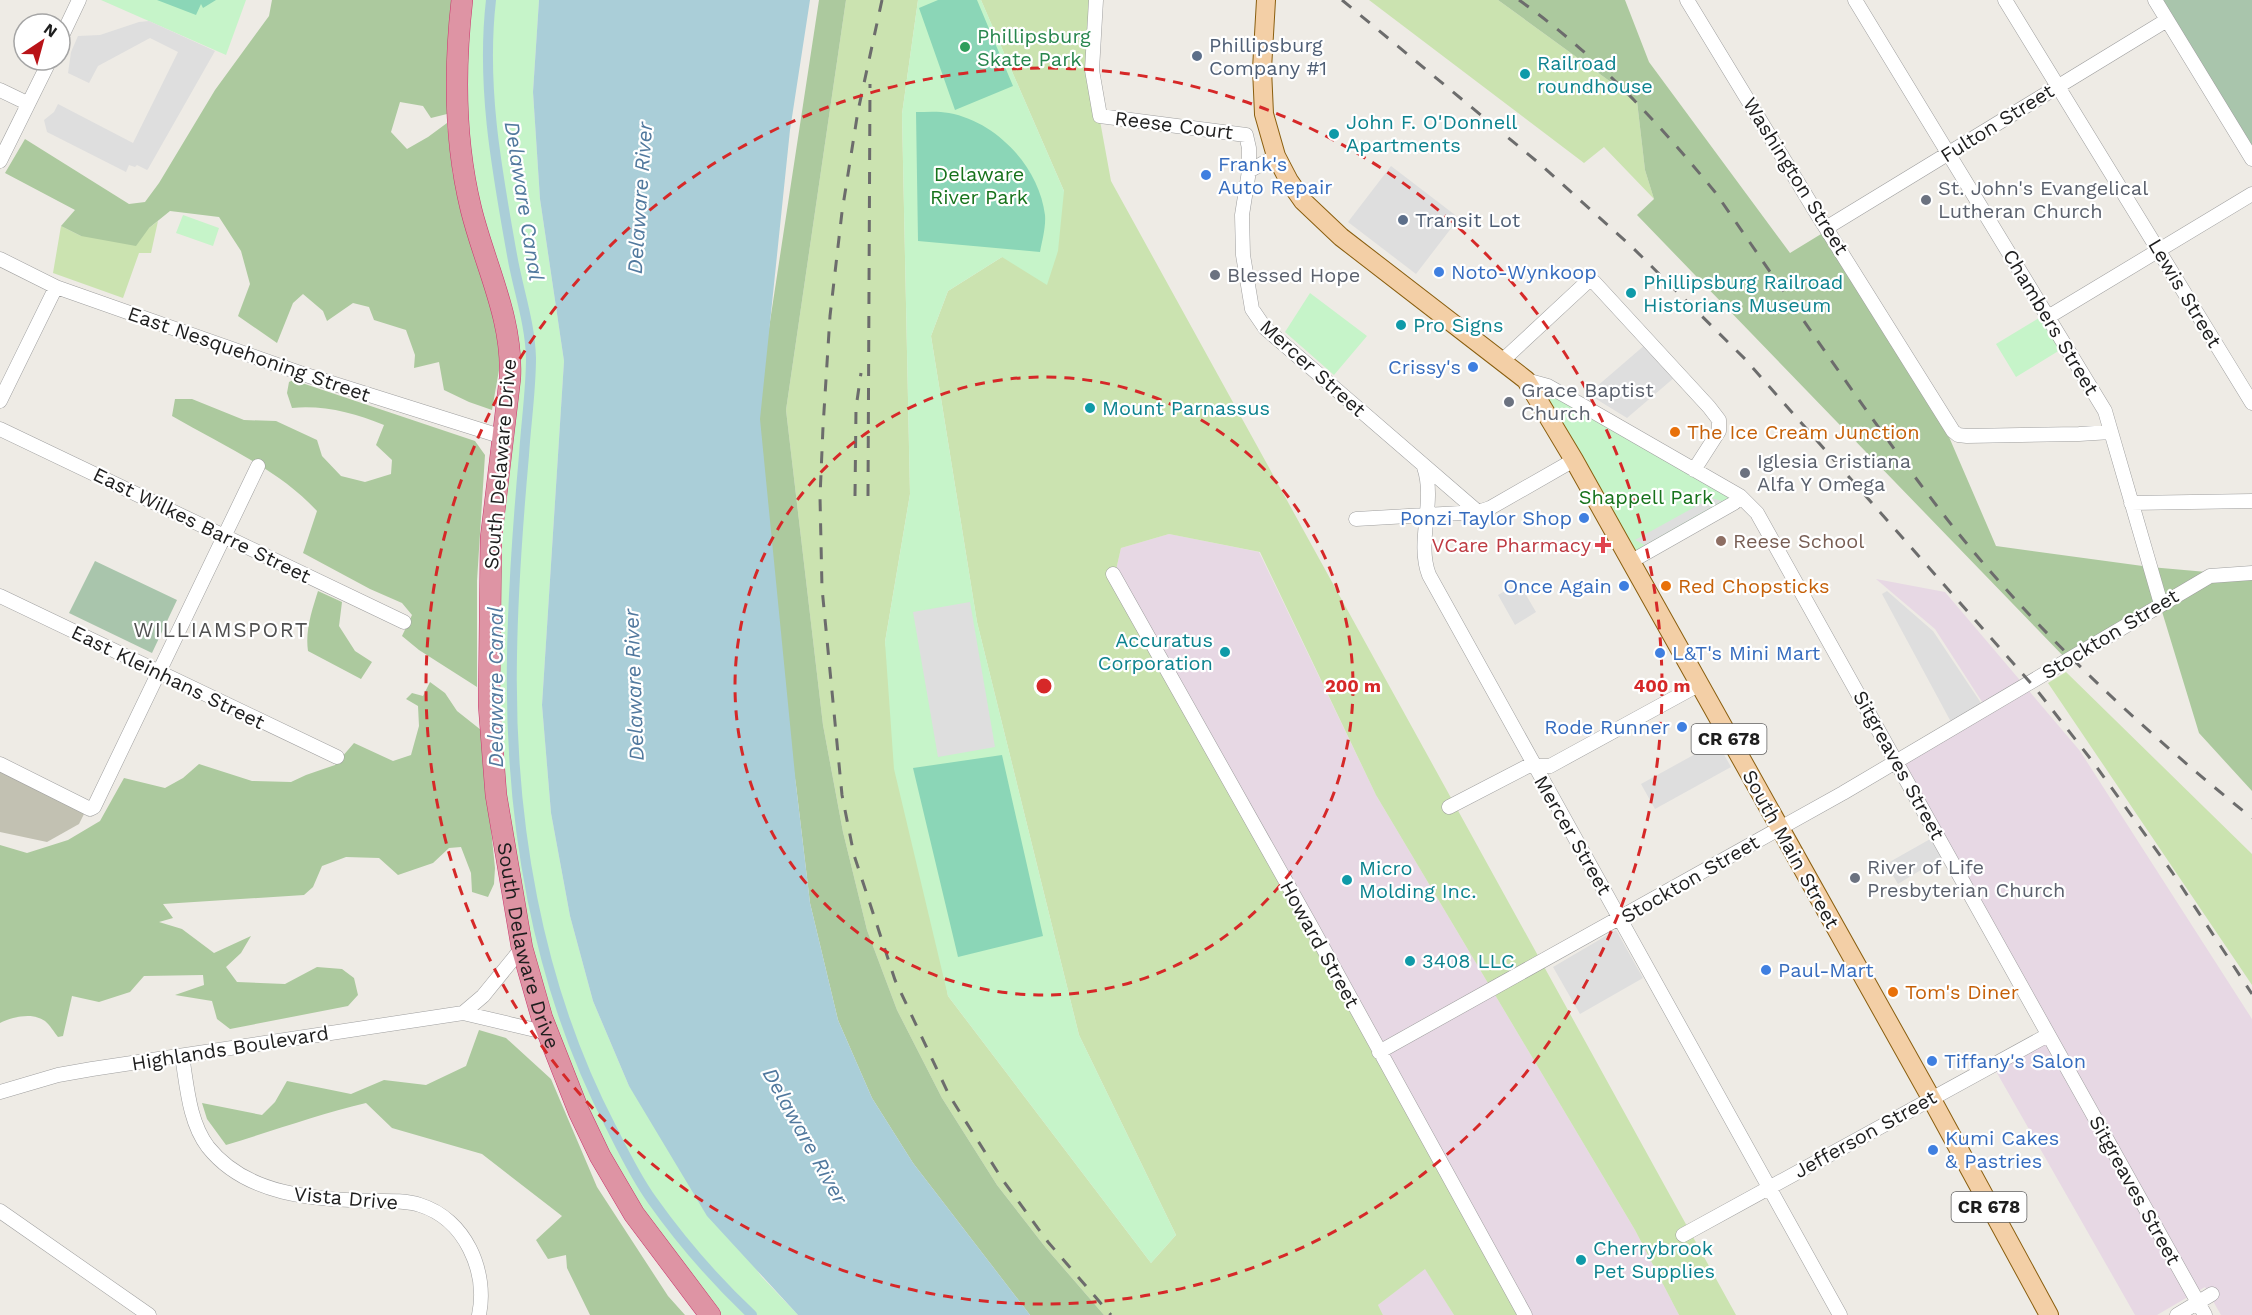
<svg xmlns="http://www.w3.org/2000/svg" width="2252" height="1315" font-family="'Work Sans',sans-serif">
	<style>
		.industrial { fill: #e7d8e4 }
		.construction { fill: #c2c1b2 }
		.grass { fill: #cbe3b0 }
		.forest { fill: #acc99e }
		.cemetery { fill: #a9c5ac }
		.park { fill: #c6f4c9 }
		.pitch { fill: #8bd6b7 }
		.parking { fill: #dedede }
		.water { fill: #aaced8 }
		.lines { fill: none; stroke-linecap: round; stroke-linejoin: round }
		.canal { stroke: #aaced8; stroke-width: 10 }
		.minor-casing { stroke: #9f9f9f; stroke-width: 15 }
		.major-casing { stroke: #8a5e0e; stroke-width: 20 }
		.highway-casing { stroke: #c9356c; stroke-width: 22 }
		.minor { stroke: #fff; stroke-width: 14 }
		.major { stroke: #f3cfa6; stroke-width: 18 }
		.highway { stroke: #de94a4; stroke-width: 21 }
		.rail { stroke: #6c6c6c; stroke-width: 3; stroke-dasharray: 12 12; stroke-linecap: butt }
		.ring { fill: none; stroke: #d62828; stroke-width: 3; stroke-dasharray: 10 8 }
		.leisure-dot { fill: #2e9e5b; stroke: #fff; stroke-width: 2 }
		.service-dot { fill: #5c6f8a; stroke: #fff; stroke-width: 2 }
		.culture-dot { fill: #0f9aa8; stroke: #fff; stroke-width: 2 }
		.shop-dot { fill: #3f7fe0; stroke: #fff; stroke-width: 2 }
		.worship-dot { fill: #6b7280; stroke: #fff; stroke-width: 2 }
		.food-dot { fill: #e8710a; stroke: #fff; stroke-width: 2 }
		.education-dot { fill: #8d6e63; stroke: #fff; stroke-width: 2 }
		.health-dot { fill: #e0444e; stroke: #fff; stroke-width: 2 }
		.labels { text-anchor: middle; stroke-width: 4.5; stroke-linejoin: round; paint-order: stroke }
		.shield { fill: #fff; stroke: #626262; stroke-width: 1.5 }
		.shield-label { font-size: 18px; font-weight: bold; fill: #1e1e1e }
		.leisure-label { font-size: 20px; fill: #27864d; stroke: #fff; text-anchor: start }
		.service-label { font-size: 20px; fill: #4e5e75; stroke: #fff; text-anchor: start }
		.culture-label { font-size: 20px; fill: #0d838f; stroke: #fff; text-anchor: start }
		.street-label { font-size: 20px; fill: #1e1e1e; stroke: #fff }
		.shop-label { font-size: 20px; fill: #366cbe; stroke: #fff; text-anchor: start }
		.park-label { font-size: 20px; fill: #16721b; stroke: #fff }
		.worship-label { font-size: 20px; fill: #5b616d; stroke: #fff; text-anchor: start }
		.food-label { font-size: 20px; fill: #c56008; stroke: #fff; text-anchor: start }
		.education-label { font-size: 20px; fill: #785e54; stroke: #fff; text-anchor: start }
		.health-label { font-size: 20px; fill: #be3a42; stroke: #fff; text-anchor: end }
		.water-label { font-size: 21px; font-style: italic; fill: #51799e; stroke: #fff }
		.neighbourhood-label { font-size: 21px; letter-spacing: 1.5px; fill: #515151; stroke: #fff }
		.centre { fill: #d62828; stroke: #fff; stroke-width: 3 }
		.ring-label { font-size: 18px; text-anchor: middle; font-weight: bold; fill: #d62828; stroke: #fff; stroke-width: 4.5; stroke-linejoin: round; paint-order: stroke }
	</style>
	<rect width="100%" height="100%" fill="#eeebe5"/>
	<!-- industrial -->
	<path class="industrial" d="M1169,534L1259,552L1376,795L1635,1230L1679,1315H1525L1113,583L1121,548Z
		M1876,579L1945,592L2080,751L2252,1019V1315H2221L2205,1287L2157,1315H2135L1993,1066L2047,1037L1892,763L1986,708L1935,629Z
		M1425,1268L1454,1315H1383L1378,1305Z"/>
	<!-- construction -->
	<path class="construction" d="M0,769L85,812L79,824L47,842L0,832Z"/>
	<!-- grass -->
	<path class="grass" d="M846,0H918L902,114L910,494L885,642L948,996L1151,1263L1176,1235L1079,1035L977,622L931,336L948,291L1002,257L1064,191L981,0H1098L1092,77L1111,181L1736,1315H1679L1635,1230L1376,795L1260,552L1169,534L1121,548L1113,583L1525,1315H1454L1425,1269L1378,1305L1383,1315H1104L1046,1248L997,1185L942,1098L897,1010L867,930L843,832L823,725L786,410Z
		M1369,0H1498L1637,101L1645,170L1654,199L1604,147L1584,163Z
		M158,221L151,253H139L123,298L53,273L61,226L81,236L149,228Z
		M2066,672L2252,854V985L2048,683Z"/>
	<!-- forest -->
	<path class="forest" d="M272,0H455L447,114L431,118L423,106L400,102L391,132L407,149L428,137L447,123L453,175L478,252L502,353L492,410L469,402L444,390L439,362L414,368L415,355L406,330L374,320L369,307L353,303L327,321L323,311L303,294L293,303L277,343L238,316L250,284L241,251L219,217L170,211L149,228L136,246L81,236L61,226L75,210L5,173L25,139L129,204L145,202L159,183L215,90L269,16Z
		M819,0H846L786,410L823,725L843,832L867,930L897,1010L942,1098L997,1185L1046,1248L1104,1315H1030L913,1163L872,1098L838,1020L810,903L796,785L748,466Z
		M1498,0H1625L1649,62L1790,253L1826,231L1943,423L1996,546L2150,567L2252,576V791L2199,733L2160,605L2068,661L1637,215L1654,199L1645,170L1637,101Z
		M293,380L475,441L485,455L477,581V687L419,650L402,636L412,615L402,603L370,589L303,553L317,511C278,469 222,445 172,416L175,399H192L244,420L276,421L317,440L322,456L341,476L365,482L391,474L392,460L376,445L384,425C354,413 324,405 292,408L287,393L289,382Z
		M318,591L342,602L339,626L355,651L372,662L361,679L308,651C305,631 312,610 318,591Z
		M430,682L445,693L457,711L481,730L495,868L494,884L488,897L472,892L471,873L461,847L449,848L433,863L398,875L379,858L346,857L322,866L313,887L304,895L163,904L173,918L159,922L182,929L214,953L251,936L241,953L226,967L237,982L285,984L317,967L342,969L354,978L358,995L348,1006L230,1029L217,1019L212,1001L175,995L204,985L203,975L144,976L130,992L99,1002L72,996L63,1036L58,1037C54,1032 50,1025 45,1021C32,1012 13,1017 0,1023V845L27,853L68,840L100,821L124,778L165,788L183,778L199,764L252,781L291,782L306,775L335,765L354,743L393,761L411,755L419,726L418,706L406,699L412,693L423,696Z
		M479,1030L506,1038L551,1079L597,1187L668,1296L685,1315H590L567,1268L566,1255L548,1259L536,1240L562,1216L482,1154L392,1128L366,1103C319,1114 273,1131 226,1145L207,1119L202,1103L262,1115L275,1102L287,1081L351,1094L384,1080L426,1085L466,1066Z"/>
	<!-- cemetery -->
	<path class="cemetery" d="M2156,0H2252V153Z
		M95,561L177,600L152,653L69,613Z"/>
	<!-- park -->
	<path class="park" d="M101,0H246L226,55Z
		M469,0H539L533,92L540,199L564,361L542,705L551,813L570,916L593,1001L629,1086L761,1276L798,1315H721L636,1204L604,1149L545,1008L527,943L496,723L499,542L516,390L492,256L470,164L463,83Z
		M918,0H981L1064,191L1058,251L1047,285L1002,257L948,291L931,336L977,622L1079,1035L1176,1235L1151,1263L948,996L894,769L885,642L910,494L902,114Z
		M183,215L219,228L213,246L176,233Z
		M1310,293L1367,336L1334,375L1285,332Z
		M2039,318L2060,350L2016,377L1996,344Z
		M1526,380L1740,496L1630,562Z"/>
	<!-- pitch -->
	<path class="pitch" d="M157,0H216L203,8L201,4L196,15Z
		M938,0H977L1013,86L955,110L919,8Z
		M916,112C927,112 938,111 949,113C997,122 1039,167 1045,215C1046,227 1042,241 1040,252L918,241Z
		M1002,755L1043,936L958,957L913,768Z"/>
	<!-- parking -->
	<path class="parking" d="M149,21L215,51L148,169L147,170L137,165L135,167L129,165L126,172L47,132L44,120L54,112L58,104L133,143L178,52L150,38L98,66L89,83L68,73L71,52L78,36L100,35L139,22Z
		M1391,166L1459,218L1416,274L1348,222Z
		M1646,344L1675,377L1627,418L1588,394Z
		M1711,498L1722,501L1645,545L1635,540Z
		M1519,583L1536,612L1515,625L1498,595Z
		M1887,591L1933,631L1981,703L1951,722L1882,594Z
		M970,602L995,747L938,757L913,612Z
		M1717,742L1731,767L1655,809L1641,784Z
		M1932,838L1942,857L1898,884L1886,864Z
		M1616,930L1643,978L1580,1014L1553,967Z"/>
	<!-- water -->
	<path class="water" d="M539,0H810L790,130L760,419L796,785L810,903L838,1020L872,1098L913,1163L1030,1315H798L707,1216L629,1086L593,1001L570,916L551,813L542,705L564,361L540,199L533,92Z"/>
	<g class="lines">
		<!-- canal -->
		<path class="canal" d="M491,0C481,86 497,171 512,255C518,290 530,322 531,358C531,390 526,423 524,455C518,522 513,589 512,656C509,818 536,983 611,1127C623,1151 636,1178 652,1200C681,1241 715,1280 752,1315"/>
		<!-- minor casing -->
		<g class="minor-casing">
			<path id="minor" d="M1096,0L1092,70L1100,116L1246,135L1249,148V171L1242,215L1243,255L1252,309L1265,328L1478,512
				M1687,0L1814,209L1953,431L1958,435L1967,436L2079,434L2111,432
				M1855,0L2105,411L2161,604
				M2005,0L2252,403
				M2155,0L2252,159
				M60,40L79,0
				M0,90L27,103
				M0,161L50,60
				M1249,171L1276,156
				M1826,228L2167,20
				M0,259L56,287L306,375L503,437
				M2048,317L2252,194
				M1502,361L1587,282H1594L1709,407L1719,420V431L1694,470
				M1526,380L1548,386L1573,400L1740,496L1757,513L2205,1315
				M0,401L56,287
				M0,429L404,622
				M1424,467C1436,502 1416,541 1429,575L1840,1315
				M2131,503L2252,501
				M1356,519L1478,512L1490,508L1574,460
				M1630,562L1734,503L1740,496
				M1113,574L1311,926L1525,1315
				M0,596L337,757
				M0,764L90,809L94,807L258,466
				M1449,807L1528,766H1550L1700,684
				M463,1013L483,996L522,948
				M1379,1052L1843,793L2210,576L2252,573
				M182,1056C187,1086 189,1122 208,1147C247,1196 314,1199 371,1201C386,1201 405,1200 420,1205C465,1219 488,1271 479,1315
				M0,1092L58,1075L92,1069L463,1013L548,1033
				M0,1211L149,1315
				M1683,1235L2048,1035
				M2177,1315L2212,1294"/>
		</g>
		<!-- major casing -->
		<g class="major-casing">
			<path id="major" d="M1266,0L1262,69L1264,114L1276,156L1289,181L1303,201L1341,237L1526,380L1574,460L1931,1098L2049,1315"/>
		</g>
		<!-- highway casing -->
		<g class="highway-casing">
			<g id="highway">
				<path id="s1" d="M462,0C454,71 454,140 471,209C485,266 513,318 510,378L491,538L489,705L496,795L522,948L542,1018L579,1112L600,1156L634,1214L710,1315"/>
			</g>
		</g>
		<!-- minor -->
		<use href="#minor" class="minor"/>
		<!-- major -->
		<use href="#major" class="major"/>
		<!-- highway -->
		<use href="#highway" class="highway"/>
		<!-- rail -->
		<path class="rail" d="M882,0L858,111L842,212L830,316L823,427L820,497L822,588L842,795L854,855L895,980L949,1095L1002,1179L1048,1242L1111,1315
			M1342,0L1540,164L1632,247L1745,359L2036,689L2093,762L2172,872L2252,994
			M1519,0C1595,54 1657,121 1715,192C1790,300 1863,410 1943,514C2031,627 2141,729 2252,818
			M855,496L856,408L861,373
			M868,496L870,84"/>
	</g>
	<!-- distance rings -->
	<g class="ring">
		<circle cx="1044" cy="686" r="309"/>
		<circle cx="1044" cy="686" r="618"/>
	</g>
	<!-- markers -->
	<circle class="leisure-dot" cx="965" cy="47" r="6"/>
	<g class="service-dot">
		<circle cx="1197" cy="56" r="6"/>
		<circle cx="1403" cy="220" r="6"/>
	</g>
	<g class="culture-dot">
		<circle cx="1525" cy="74" r="6"/>
		<circle cx="1334" cy="134" r="6"/>
		<circle cx="1631" cy="293" r="6"/>
		<circle cx="1401" cy="325" r="6"/>
		<circle cx="1090" cy="408" r="6"/>
		<circle cx="1225" cy="652" r="6"/>
		<circle cx="1347" cy="880" r="6"/>
		<circle cx="1410" cy="961" r="6"/>
		<circle cx="1581" cy="1260" r="6"/>
	</g>
	<g class="shop-dot">
		<circle cx="1206" cy="175" r="6"/>
		<circle cx="1439" cy="272" r="6"/>
		<circle cx="1473" cy="367" r="6"/>
		<circle cx="1584" cy="518" r="6"/>
		<circle cx="1624" cy="586" r="6"/>
		<circle cx="1660" cy="653" r="6"/>
		<circle cx="1682" cy="727" r="6"/>
		<circle cx="1766" cy="970" r="6"/>
		<circle cx="1932" cy="1061" r="6"/>
		<circle cx="1933" cy="1150" r="6"/>
	</g>
	<g class="worship-dot">
		<circle cx="1926" cy="200" r="6"/>
		<circle cx="1215" cy="275" r="6"/>
		<circle cx="1509" cy="402" r="6"/>
		<circle cx="1745" cy="473" r="6"/>
		<circle cx="1855" cy="878" r="6"/>
	</g>
	<g class="food-dot">
		<circle cx="1675" cy="432" r="6"/>
		<circle cx="1666" cy="586" r="6"/>
		<circle cx="1893" cy="992" r="6"/>
	</g>
	<circle class="education-dot" cx="1721" cy="541" r="6"/>
	<path class="health-dot" d="M1600 536h6v6h6v6h-6v6h-6v-6h-6v-6h6z"/>
	<g class="labels">
		<!-- shield labels -->
		<g class="shield">
			<rect x="1691.5" y="724" width="75" height="30" rx="4.5"/>
			<rect x="1951.5" y="1192" width="75" height="30" rx="4.5"/>
		</g>
		<g class="shield-label">
			<text x="1729" y="745">CR 678</text>
			<text x="1989" y="1213">CR 678</text>
		</g>
		<!-- leisure labels -->
		<g class="leisure-label">
			<text x="977" y="43">Phillipsburg<tspan x="977" dy="23">Skate Park</tspan></text>
		</g>
		<!-- service labels -->
		<g class="service-label">
			<text x="1209" y="52">Phillipsburg<tspan x="1209" dy="23">Company #1</tspan></text>
			<text x="1415" y="227">Transit Lot</text>
		</g>
		<!-- culture labels -->
		<g class="culture-label">
			<text x="1537" y="70">Railroad<tspan x="1537" dy="23">roundhouse</tspan></text>
			<text x="1346" y="129">John F. O'Donnell<tspan x="1346" dy="23">Apartments</tspan></text>
			<text x="1643" y="289">Phillipsburg Railroad<tspan x="1643" dy="23">Historians Museum</tspan></text>
			<text x="1413" y="332">Pro Signs</text>
			<text x="1102" y="415">Mount Parnassus</text>
			<text x="1213" y="647" text-anchor="end">Accuratus<tspan x="1213" dy="23">Corporation</tspan></text>
			<text x="1359" y="875">Micro<tspan x="1359" dy="23">Molding Inc.</tspan></text>
			<text x="1422" y="968">3408 LLC</text>
			<text x="1593" y="1255">Cherrybrook<tspan x="1593" dy="23">Pet Supplies</tspan></text>
		</g>
		<!-- street labels -->
		<g class="street-label">
			<text transform="translate(1997 123) rotate(-32)" y="7">Fulton Street</text>
			<text transform="translate(1174 125) rotate(7)" y="7">Reese Court</text>
			<text transform="translate(1796 176) rotate(58)" y="7">Washington Street</text>
			<text transform="translate(2185 293) rotate(59)" y="7">Lewis Street</text>
			<text transform="translate(2051 322) rotate(59)" y="7">Chambers Street</text>
			<text transform="translate(249 354) rotate(19)" y="7">East Nesquehoning Street</text>
			<text transform="translate(1313 368) rotate(42)" y="7">Mercer Street</text>
			<text transform="translate(500 464) rotate(-85)" y="7">South Delaware Drive</text>
			<text transform="translate(202 525) rotate(26)" y="7">East Wilkes Barre Street</text>
			<text transform="translate(2110 634) rotate(-31)" y="7">Stockton Street</text>
			<text transform="translate(168 677) rotate(26)" y="7">East Kleinhans Street</text>
			<text transform="translate(1899 765) rotate(61)" y="7">Sitgreaves Street</text>
			<text transform="translate(1573 835) rotate(60)" y="7">Mercer Street</text>
			<text transform="translate(1791 849) rotate(61)" y="7">South Main Street</text>
			<text transform="translate(1690 879) rotate(-30)" y="7">Stockton Street</text>
			<text transform="translate(1320 944) rotate(61)" y="7">Howard Street</text>
			<text dy="7" stroke="none"><textPath href="#s1" startOffset="957">South Delaware Drive</textPath></text>
			<text transform="translate(230 1048) rotate(-9)" y="7">Highlands Boulevard</text>
			<text transform="translate(1865 1134) rotate(-29)" y="7">Jefferson Street</text>
			<text transform="translate(2135 1190) rotate(61)" y="7">Sitgreaves Street</text>
			<text transform="translate(346 1198) rotate(5)" y="7">Vista Drive</text>
		</g>
		<!-- shop labels -->
		<g class="shop-label">
			<text x="1218" y="171">Frank's<tspan x="1218" dy="23">Auto Repair</tspan></text>
			<text x="1451" y="279">Noto-Wynkoop</text>
			<text x="1461" y="374" text-anchor="end">Crissy's</text>
			<text x="1572" y="525" text-anchor="end">Ponzi Taylor Shop</text>
			<text x="1612" y="593" text-anchor="end">Once Again</text>
			<text x="1672" y="660">L&amp;T's Mini Mart</text>
			<text x="1670" y="734" text-anchor="end">Rode Runner</text>
			<text x="1778" y="977">Paul-Mart</text>
			<text x="1944" y="1068">Tiffany's Salon</text>
			<text x="1945" y="1145">Kumi Cakes<tspan x="1945" dy="23">&amp; Pastries</tspan></text>
		</g>
		<!-- park labels -->
		<g class="park-label">
			<text x="979" y="181">Delaware<tspan x="979" dy="23">River Park</tspan></text>
			<text x="1646" y="504">Shappell Park</text>
		</g>
		<!-- worship labels -->
		<g class="worship-label">
			<text x="1938" y="195">St. John's Evangelical<tspan x="1938" dy="23">Lutheran Church</tspan></text>
			<text x="1227" y="282">Blessed Hope</text>
			<text x="1521" y="397">Grace Baptist<tspan x="1521" dy="23">Church</tspan></text>
			<text x="1757" y="468">Iglesia Cristiana<tspan x="1757" dy="23">Alfa Y Omega</tspan></text>
			<text x="1867" y="874">River of Life<tspan x="1867" dy="23">Presbyterian Church</tspan></text>
		</g>
		<!-- food labels -->
		<g class="food-label">
			<text x="1687" y="439">The Ice Cream Junction</text>
			<text x="1678" y="593">Red Chopsticks</text>
			<text x="1905" y="999">Tom's Diner</text>
		</g>
		<!-- education labels -->
		<g class="education-label">
			<text x="1733" y="548">Reese School</text>
		</g>
		<!-- health labels -->
		<g class="health-label">
			<text x="1591" y="552">VCare Pharmacy</text>
		</g>
		<!-- water labels -->
		<g class="water-label">
			<text transform="translate(640 198) rotate(-86)" y="7">Delaware River</text>
			<text transform="translate(524 201) rotate(81)" y="7">Delaware Canal</text>
			<text transform="translate(634 685) rotate(-92)" y="7">Delaware River</text>
			<text transform="translate(496 687) rotate(-90)" y="7">Delaware Canal</text>
			<text transform="translate(805 1136) rotate(61)" y="7">Delaware River</text>
		</g>
		<!-- neighbourhood labels -->
		<g class="neighbourhood-label">
			<text x="221" y="637">WILLIAMSPORT</text>
		</g>
	</g>
	<circle cx="1044" cy="686" r="9" class="centre"/>
	<g class="ring-label">
		<text x="1353" y="692">200 m</text>
		<text x="1662" y="692">400 m</text>
	</g>
	<!-- north arrow -->
	<g transform="translate(42 42) rotate(36)"><circle r="28" fill="#ffffff" stroke="#a5a5a5" stroke-width="1.5"/>
	<path d="M0-4.5L10 22L0 15L-10 22Z" fill="#b91318"/>
	<text y="-9" font-size="16" font-weight="bold" text-anchor="middle" fill="#1e1e1e">N</text>
	</g>
</svg>
